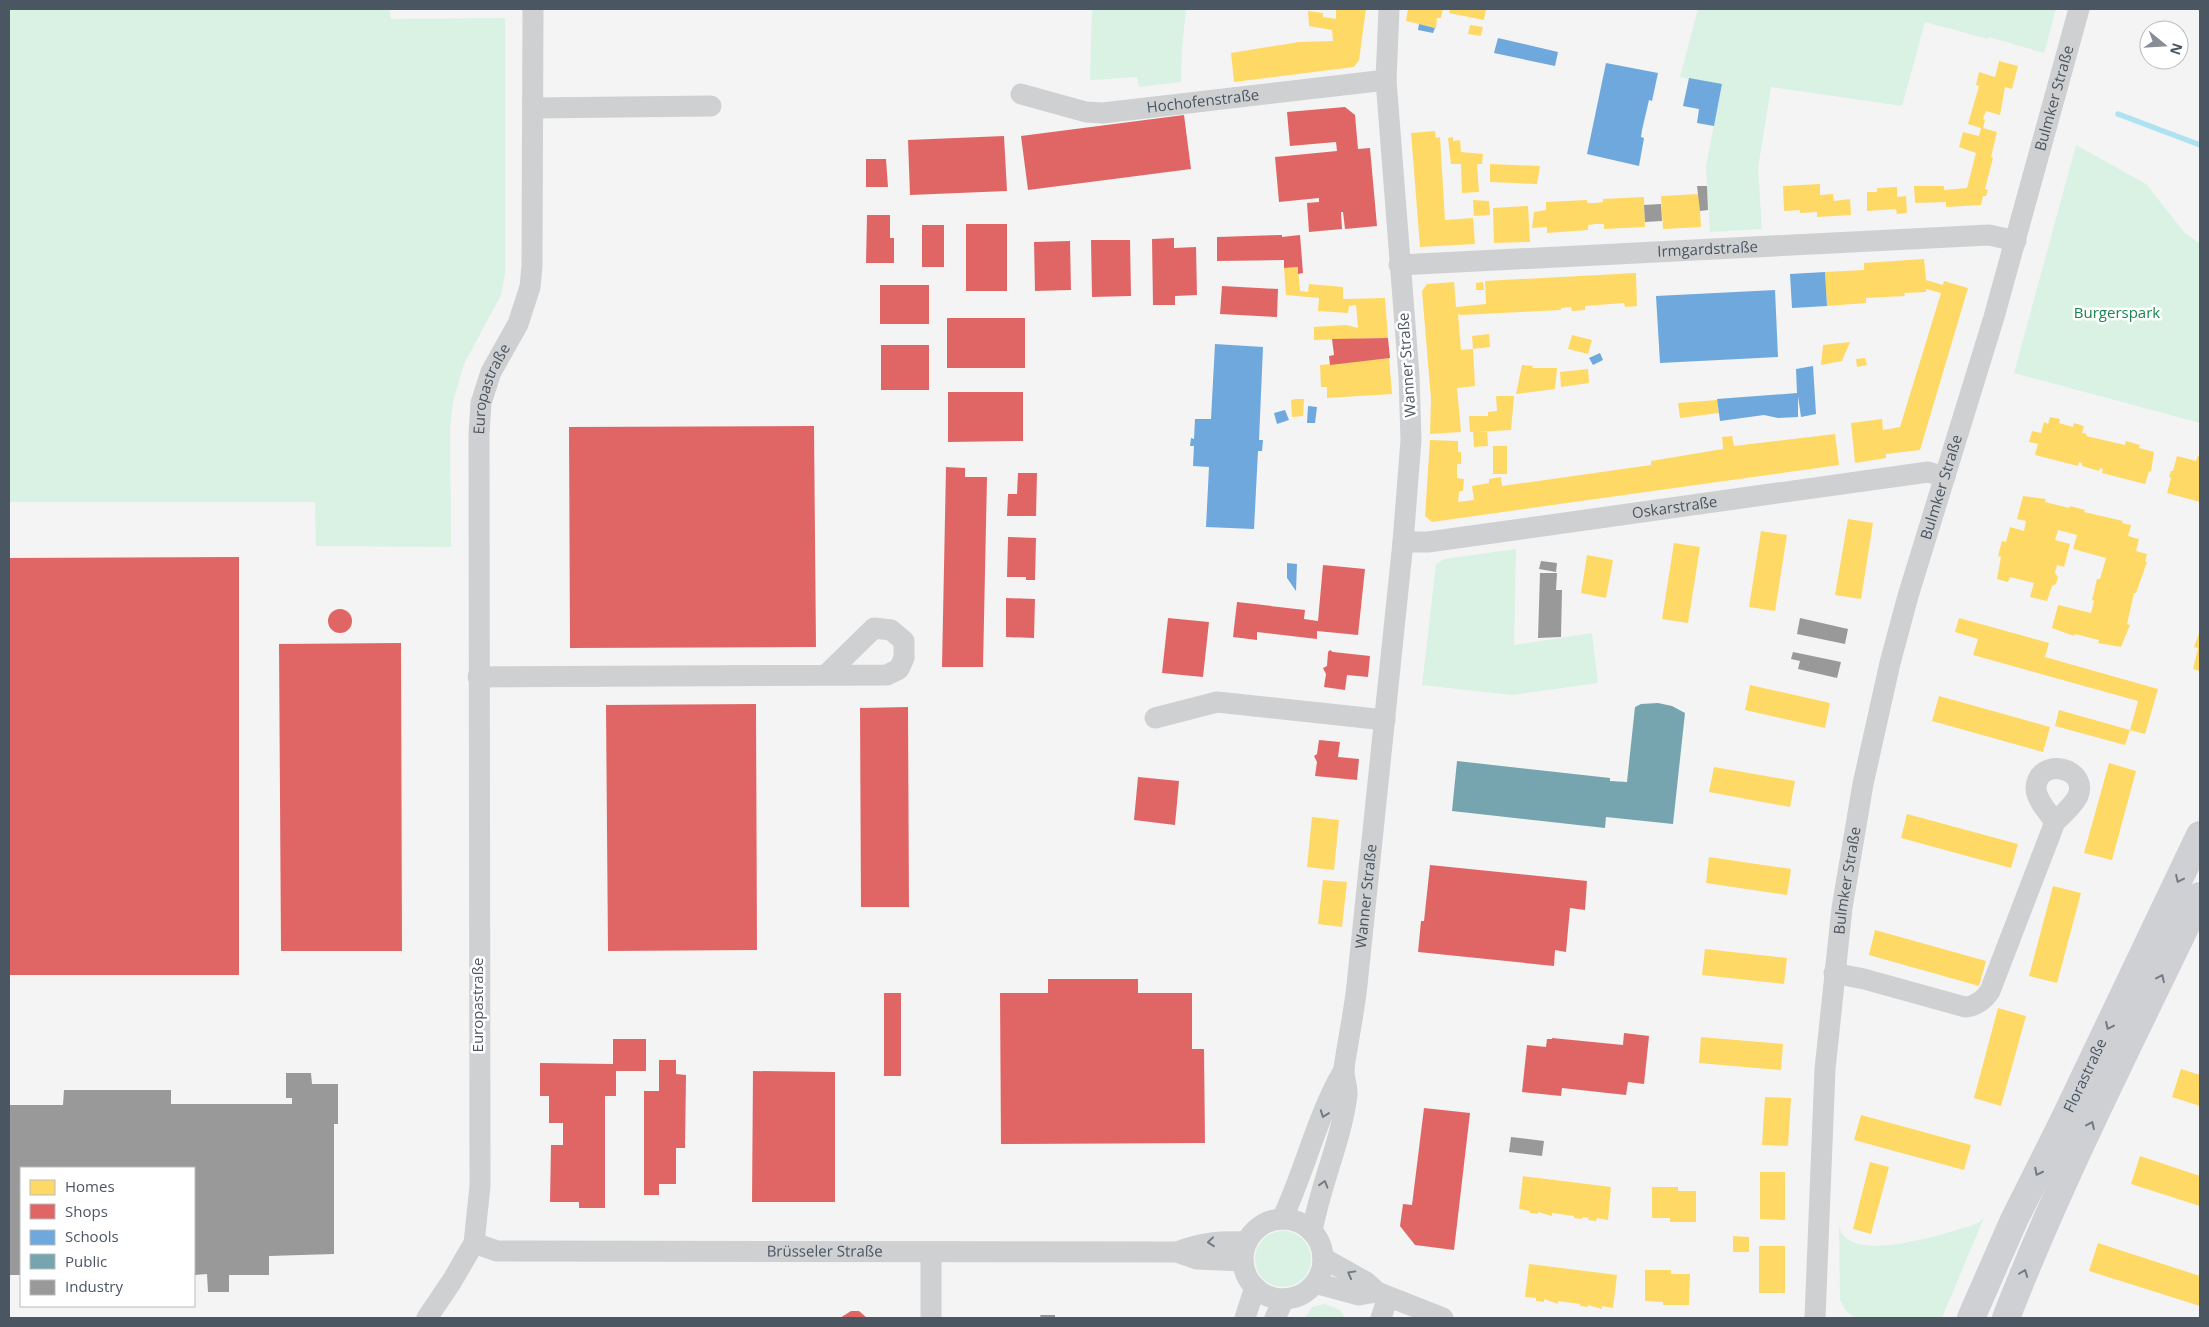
<svg xmlns="http://www.w3.org/2000/svg" width="2209" height="1327" font-family="'Open Sans',sans-serif">
	<style>
		.green { fill: #d9f2e3 }
		.homes { fill: #ffd966 }
		.shops { fill: #e06666 }
		.schools { fill: #6fa8dc }
		.public { fill: #76a5af }
		.industry { fill: #999 }
		.lines { fill: none; stroke-linecap: round; stroke-linejoin: round }
		.stream { stroke: #aee2f0; stroke-width: 5.5 }
		.minor { stroke: #ced0d2; stroke-width: 21 }
		.secondary { stroke: #ced0d4; stroke-width: 28 }
		.oneway { stroke: #727b84 }
		.oneway2 { stroke: #727b83 }
		.labels { text-anchor: middle; stroke-width: 5; stroke-linejoin: round; paint-order: stroke }
		.street-label { font-size: 15px; fill: #4a5661; stroke: #fff }
		.park-label { font-size: 15px; fill: #17864f; stroke: #fff }
	</style>
	<rect width="100%" height="100%" fill="#f4f4f4"/>
	<!-- green -->
	<path class="green" d="M9,9H389L391,19L505,18V274L501,295L464,364L453,402L450,428L451,547L316,546L315,502H9Z
		M1092,9H1186L1182,48L1181,82L1139,87L1137,77L1090,80Z
		M1698,9H2056L2044,53L1989,37L1988,39L1925,22L1902,106L1771,87L1758,168L1762,229L1710,232L1706,166L1722,85L1680,77Z
		M2076,145L2146,184L2184,232L2200,244V423L2014,373Z
		M1516,549L1514,645L1592,633L1598,683L1512,695L1422,685L1436,564L1444,559Z
		M1985,1215L1942,1318H1855L1846,1311L1840,1300L1839,1225C1845,1268 1949,1232 1973,1225L1980,1222Z
		M1255 1259a28 28 0 1 1 56 0a28 28 0 1 1-56 0Z
		M1325,1304L1340,1310L1345,1318H1305L1312,1307Z"/>
	<!-- homes -->
	<path class="homes" d="M1336,9H1366L1359,60L1354,67L1234,82L1231,53L1299,42L1333,41L1332,30L1309,26L1308,11L1323,13V17L1336,19Z
		M1408,9H1443L1441,18H1437L1436,28L1406,21Z
		M1450,9H1486L1484,20L1449,13Z
		M1470,25L1483,27L1481,36L1468,34Z
		M1999,61L2018,66L2012,89L2005,87L2000,115L1986,111L1983,119L1985,120L1983,128L1997,132L1991,157L1993,158L1985,189L1988,190L1986,196H1983L1981,205L1946,207V202L1915,203L1914,186H1944V190L1967,188L1976,153L1959,147L1963,132L1979,136L1981,128L1968,124L1979,86L1976,85L1979,72L1995,77Z
		M1435,131L1436,138L1440,137L1445,220L1473,218L1475,244L1420,247L1411,133Z
		M1453,137V141L1460,140L1461,152L1483,154L1482,164H1477L1479,192L1462,193L1461,164H1451L1448,138Z
		M1490,164L1540,166L1537,184L1490,182Z
		M1820,184V195L1833,194L1834,201L1850,199L1851,215L1817,217V212L1800,213V210L1784,211L1783,186Z
		M1897,187V197L1906,196L1907,213L1897,214L1896,209L1867,211V192H1877V188Z
		M1699,194L1701,227L1663,229L1661,196Z
		M1644,197L1645,227L1604,229V224H1596L1588,225V230L1547,233V227L1532,228L1534,212L1546,210V202L1587,200V203H1595L1603,202V199Z
		M1473,200L1489,201L1490,215L1474,216Z
		M1528,206L1530,242L1494,243L1493,208Z
		M1924,259L1926,280L1943,285L1944,281L1968,288L1920,450L1886,454V458L1855,463L1851,423L1882,419L1883,430L1900,427L1941,293L1926,289V292L1904,293L1905,296L1866,298V303L1827,306L1825,272L1864,270V263Z
		M1298,267L1300,291L1308,292L1309,284L1343,287V299L1385,298L1388,338L1314,340V327L1346,325L1358,328L1356,305L1349,306L1348,313L1318,311L1319,298L1286,295L1284,268Z
		M1636,273L1637,306L1625,307L1624,303L1585,306V310L1572,311L1571,307L1561,308V310L1461,315L1458,314L1461,350L1473,349L1475,386L1457,388L1461,432L1430,434L1431,399L1422,291L1427,284L1454,282L1456,307L1486,304L1485,281Z
		M1483,282L1484,290H1476V283Z
		M1489,334L1490,347L1473,349L1472,336Z
		M1572,335L1592,340L1588,354L1568,349Z
		M1850,342L1842,361L1821,365L1823,345Z
		M1389,358L1392,394L1327,398V387H1321L1320,365Z
		M1865,358L1867,365L1857,367L1856,359Z
		M1522,365L1533,366L1532,368H1557L1555,389L1516,394Z
		M1588,369L1589,383L1561,387L1560,372Z
		M1496,396H1514L1511,430L1477,432H1487L1488,446L1474,447L1473,432H1470L1469,416H1488V412L1497,411Z
		M1296,399H1304L1303,416L1292,417L1291,400Z
		M1717,400L1719,413L1680,418L1678,403Z
		M2050,417L2060,419L2059,423L2073,427L2074,423L2084,426L2082,433L2087,434L2086,436L2125,445L2126,441L2140,445L2139,448L2154,452L2151,472L2149,471L2145,484L2102,473L2103,469L2100,468L2099,471L2082,466V463L2079,462L2078,466L2035,455L2038,444L2029,442L2032,431L2041,433L2044,422L2048,424Z
		M1835,434L1839,465L1432,522L1425,516L1430,440L1458,441V452H1461V464H1457V478L1464,479L1463,491H1459L1458,502L1474,500L1472,486L1489,483V479L1501,477L1502,486L1651,465V461L1723,449L1722,437L1732,436L1734,446Z
		M1493,446H1507V474H1493Z
		M2177,456L2196,461L2198,456H2200V502L2167,493L2171,478L2169,477L2171,471H2173Z
		M2023,496L2046,499L2045,502L2069,508L2070,506L2085,510L2084,512L2123,521L2122,523L2131,525L2128,536L2139,539L2136,551L2147,554L2145,562H2147L2136,593H2134L2127,624L2130,625L2121,647L2098,643L2099,640L2075,634L2074,636L2052,628L2058,605L2091,613L2094,601L2092,600L2097,579H2100L2106,558L2073,549L2077,535L2058,530L2055,540L2070,544L2064,567L2057,565L2055,573L2058,577L2056,584L2052,586L2047,601L2030,597L2034,583L2010,577L2008,582L1997,579L2001,557L1998,556L2002,541L2006,542L2010,527L2024,531L2026,521L2017,519Z
		M1848,519L1873,523L1861,599L1835,595Z
		M1761,531L1787,535L1775,611L1749,607Z
		M1674,543L1700,547L1688,623L1662,619Z
		M1587,555L1613,560L1606,598L1581,593Z
		M1959,618L2049,643L2045,657L2158,689L2145,734L2130,730L2138,701L1973,655L1978,639L1955,632Z
		M2200,631V671L2193,669L2198,648L2194,647Z
		M1750,685L1830,703L1825,728L1745,710Z
		M1939,696L2050,727L2043,752L1932,721Z
		M2059,710L2130,730L2125,745L2055,726Z
		M2109,763L2136,771L2112,860L2084,853Z
		M1714,767L1795,781L1790,807L1709,792Z
		M1907,814L2018,844L2011,868L1901,838Z
		M1312,817L1339,820L1334,870L1307,867Z
		M1709,857L1791,869L1787,895L1706,883Z
		M1323,880L1347,882L1342,927L1318,924Z
		M2053,886L2081,893L2057,983L2029,976Z
		M1875,930L1986,961L1979,986L1869,955Z
		M1705,949L1787,958L1784,984L1702,975Z
		M1998,1008L2026,1016L2001,1106L1974,1098Z
		M1701,1037L1783,1044L1781,1070L1699,1063Z
		M2181,1069L2200,1075V1106L2172,1097Z
		M1765,1097L1791,1098L1788,1146L1762,1145Z
		M1861,1115L1971,1145L1964,1170L1854,1140Z
		M2140,1156L2200,1176V1206L2131,1184Z
		M1870,1162L1889,1167L1871,1234L1853,1229Z
		M1760,1172H1785V1220L1760,1219Z
		M1523,1176L1611,1187L1608,1220L1597,1218L1596,1221L1588,1220L1589,1218L1583,1217L1582,1219L1574,1218V1216L1552,1213V1216L1538,1212V1214L1530,1213V1211L1519,1209Z
		M1652,1187H1678V1191H1696V1222H1670V1218H1652Z
		M1733,1236L1749,1237V1252H1733Z
		M2098,1243L2200,1276V1306L2089,1271Z
		M1759,1246H1785V1293H1759Z
		M1529,1264L1617,1275L1613,1308L1602,1306V1309L1588,1305V1307L1580,1306V1304L1558,1301V1304L1544,1299V1302L1536,1301V1298L1525,1297Z
		M1645,1270H1671V1274H1690L1689,1305H1663V1302L1645,1301Z"/>
	<!-- shops -->
	<path class="shops" d="M1345,107L1355,115L1358,149L1370,148L1377,226L1345,229L1343,212H1341L1342,229L1309,232L1307,203L1319,202V198L1279,202L1275,157L1337,151L1336,142L1290,146L1287,112Z
		M1184,115L1191,169L1028,190L1021,136Z
		M1004,136L1007,191L910,195L908,140Z
		M866,159H886L888,187H866Z
		M867,215H890V238H894V263H866Z
		M966,224H1007V291H966Z
		M922,225H944V267H922Z
		M1282,235V237L1300,235L1303,273L1298,274V267L1284,268V260L1217,261V237Z
		M1174,238V248L1196,247L1197,295L1175,296V305H1153L1152,239Z
		M1091,240H1130L1131,296L1092,297Z
		M1070,241L1071,290L1035,291L1034,242Z
		M880,285H929V324H880Z
		M1222,286L1278,289L1277,317L1220,314Z
		M947,318H1025V368H947Z
		M1388,338L1390,358L1330,365L1329,356L1334,355L1332,339Z
		M881,345H929V390H881Z
		M948,392H1023V441L948,442Z
		M814,426L816,647L570,648L569,427Z
		M946,467L965,468V477H987L983,667H942Z
		M1018,473H1037L1036,516H1007L1008,494H1017Z
		M1008,537L1036,538L1035,580H1026V577H1007Z
		M239,557V975H9V558Z
		M1323,565L1365,569L1358,635L1317,631V639L1257,632V640L1233,637L1237,602L1305,610L1304,619L1318,621Z
		M1006,598L1035,599L1034,638L1006,637Z
		M328 621a12 12 0 1 1 24 0a12 12 0 1 1-24 0Z
		M1168,618L1209,622L1203,677L1162,673Z
		M401,643L402,951H281L279,644Z
		M1330,650L1333,652L1370,656L1368,677L1347,675L1345,690L1324,687L1326,674L1323,668L1327,666L1328,652Z
		M756,704L757,950L608,951L606,705Z
		M908,707L909,907H861L860,708Z
		M1319,740L1340,742L1338,757L1359,759L1357,780L1315,776L1317,762L1314,756L1317,754Z
		M1138,777L1179,781L1175,825L1134,820Z
		M1430,865L1587,881L1585,910L1570,908L1566,952L1555,950L1554,966L1418,952L1421,921H1424Z
		M1048,979H1138V993H1192V1049H1204L1205,1143L1001,1144L1000,993H1048Z
		M884,993H901V1076H884Z
		M1624,1033L1649,1036L1644,1084L1628,1082L1626,1095L1562,1088L1561,1096L1522,1092L1527,1045L1546,1047L1547,1039H1552V1038L1623,1045Z
		M613,1039H646V1071H616V1096H605V1208H579V1202H550L551,1145H563V1123H549V1096H540V1063L613,1064Z
		M659,1060H676V1074L686,1075L685,1148H676V1184H659V1195H644V1091H659Z
		M753,1071L835,1072V1202H752Z
		M1424,1108L1470,1113L1454,1250L1415,1245L1400,1226L1403,1204L1412,1205Z
		M851,1311H859L867,1318H840Z"/>
	<!-- schools -->
	<path class="schools" d="M1419,24L1435,28L1433,33L1418,30Z
		M1498,38L1558,52L1555,66L1494,53Z
		M1606,63L1658,73L1652,101L1649,100L1642,130L1641,137L1644,138L1639,166L1587,154Z
		M1689,78L1722,84L1714,126L1697,123L1699,109L1683,106Z
		M1825,272L1827,306L1792,308L1790,274Z
		M1775,290L1778,357L1660,363L1656,296Z
		M1215,344L1263,347L1259,440H1263L1262,451H1258L1254,529L1206,527L1209,467L1193,466L1194,446H1190L1191,438L1194,439L1195,419H1211Z
		M1600,353L1603,360L1593,365L1589,358Z
		M1813,366L1816,414L1801,417L1798,396V417L1778,418L1764,415L1720,421L1717,399L1797,393L1796,369Z
		M1308,406L1317,407L1315,423H1307Z
		M1285,410L1289,420L1277,424L1274,413Z
		M1287,563L1297,564L1296,591L1287,578Z"/>
	<!-- public -->
	<path class="public" d="M1658,703L1672,706L1685,713L1673,824L1606,817L1605,828L1452,811L1457,761L1610,778V781L1627,782L1635,707L1641,704Z"/>
	<!-- industry -->
	<path class="industry" d="M1697,186H1707L1708,210L1700,211Z
		M1661,204L1662,221L1645,222L1644,205Z
		M1541,561L1557,563L1556,572L1539,569Z
		M1540,573H1557L1556,590H1562L1561,637L1538,638Z
		M1800,618L1848,629L1845,644L1797,634Z
		M1793,652L1841,662L1837,678L1798,669L1800,661L1791,659Z
		M286,1073H311L312,1084H338V1124H334V1254L269,1256V1275H229V1292H208L207,1274L194,1275V1168H21V1275H9V1105H63L64,1090H171V1104H292V1098H286Z
		M1511,1137L1544,1141L1542,1156L1509,1152Z
		M1040,1315H1055V1318H1041Z"/>
	<g class="lines">
		<!-- stream -->
		<path class="stream" d="M2118,114L2200,145"/>
		<!-- minor -->
		<g class="minor">
			<path id="s1" d="M1021,94L1086,112L1103,113L1386,80"/>
			<path d="M533,108L711,106"/>
			<path id="s2" d="M1399,265L1989,235L2016,241"/>
			<path id="s3" d="M1403,542H1428L1928,472L1945,477"/>
			<path d="M478,677L887,675L899,669L904,658V641L891,630L874,628L826,675"/>
			<path d="M1155,718L1217,702L1385,720"/>
			<path d="M1834,973L1864,979L1965,1007C1977,1006 1984,1000 1990,991L2055,822C2062,815 2073,806 2078,796C2089,767 2038,756 2036,788C2036,800 2049,813 2055,822"/>
			<path d="M1282,1219C1305,1171 1317,1115 1344,1070"/>
			<circle cx="1283" cy="1259" r="40"/>
			<path id="s4" d="M1312,1232C1320,1185 1341,1142 1347,1095C1348,1086 1343,1077 1344,1068C1348,1040 1354,1013 1357,985L1403,542L1411,440L1409,376L1386,80L1389,9"/>
			<path id="s5" d="M474,1243L497,1251L1177,1252L1197,1259L1243,1261"/>
			<path d="M931,1252V1318"/>
			<path d="M1177,1252C1203,1242 1220,1241 1247,1242"/>
			<path d="M1323,1258L1366,1282L1377,1292L1443,1318"/>
			<path d="M1315,1283L1359,1295L1377,1292"/>
			<path id="s6" d="M427,1318L452,1281L474,1243L480,1186L479,434L481,403L491,372L518,324L530,287L532,266L533,9"/>
			<path d="M1245,1318L1255,1287"/>
			<path d="M1275,1318L1284,1299"/>
			<path d="M1381,1318L1388,1297"/>
			<path id="s7" d="M1815,1318L1825,1069L1842,908L1863,784L1890,663L1908,596L1994,317L2079,9"/>
		</g>
		<!-- secondary -->
		<g class="secondary">
			<path id="s8" d="M1971,1318L2014,1220L2065,1118L2200,835"/>
			<path d="M2006,1318C2062,1174 2134,1035 2200,896"/>
		</g>
	</g>
	<!-- one-way arrows -->
	<defs><path id="oneway-chevron" d="M-2-3.5L2.5 0L-2 3.5" fill="none" stroke-width="1.6" stroke-linecap="round" stroke-linejoin="round" transform="scale(1.25)"/></defs>
	<g class="oneway">
		<use href="#oneway-chevron" transform="translate(2179 879) rotate(115)"/>
		<use href="#oneway-chevron" transform="translate(2161 978) rotate(-65)"/>
		<use href="#oneway-chevron" transform="translate(2109 1026) rotate(115)"/>
		<use href="#oneway-chevron" transform="translate(2091 1125) rotate(-65)"/>
		<use href="#oneway-chevron" transform="translate(2038 1172) rotate(117)"/>
		<use href="#oneway-chevron" transform="translate(2024 1273) rotate(-69)"/>
	</g>
	<g class="oneway2">
		<use href="#oneway-chevron" transform="translate(1324 1114) rotate(110)"/>
		<use href="#oneway-chevron" transform="translate(1324 1184) rotate(-73)"/>
		<use href="#oneway-chevron" transform="translate(1211 1242) rotate(174)"/>
		<use href="#oneway-chevron" transform="translate(1351 1274) rotate(-151)"/>
	</g>
	<g class="labels">
		<!-- street labels -->
		<g class="street-label">
			<text dy="5" stroke="none"><textPath href="#s7" startOffset="1249">Bulmker Straße</textPath></text>
			<text dy="5" stroke="none"><textPath href="#s1" startOffset="185">Hochofenstraße</textPath></text>
			<text dy="5" stroke="none"><textPath href="#s2" startOffset="309">Irmgardstraße</textPath></text>
			<text transform="translate(1407 365) rotate(-94)" y="5">Wanner Straße</text>
			<text dy="5" stroke="none"><textPath href="#s6" startOffset="945">Europastraße</textPath></text>
			<text dy="5" stroke="none"><textPath href="#s7" startOffset="844">Bulmker Straße</textPath></text>
			<text dy="5" stroke="none"><textPath href="#s3" startOffset="274">Oskarstraße</textPath></text>
			<text dy="5" stroke="none"><textPath href="#s7" startOffset="439">Bulmker Straße</textPath></text>
			<text dy="5" stroke="none"><textPath href="#s4" startOffset="342">Wanner Straße</textPath></text>
			<text transform="translate(478 1005) rotate(-90)" y="5">Europastraße</text>
			<text dy="5" stroke="none"><textPath href="#s8" startOffset="268">Florastraße</textPath></text>
			<text dy="5" stroke="none"><textPath href="#s5" startOffset="352">Brüsseler Straße</textPath></text>
		</g>
		<!-- park labels -->
		<g class="park-label">
			<text x="2117" y="318">Burgerspark</text>
		</g>
	</g>
	<!-- border -->
	<rect width="2209" height="1327" fill="none" stroke="#4a5661" stroke-width="20"/>
	<!-- legend -->
	<rect x="20" y="1167" width="175" height="140" fill="#ffffff" stroke="#b7bbc0"/>
	<rect x="30" y="1180" width="25" height="15" fill="#ffd966" stroke="#b7bbc0"/>
	<text x="65" y="1192" font-size="15" fill="#4a5661">Homes</text>
	<rect x="30" y="1204" width="25" height="15" fill="#e06666" stroke="#b7bbc0"/>
	<text x="65" y="1217" font-size="15" fill="#4a5661">Shops</text>
	<rect x="30" y="1230" width="25" height="15" fill="#6fa8dc" stroke="#b7bbc0"/>
	<text x="65" y="1242" font-size="15" fill="#4a5661">Schools</text>
	<rect x="30" y="1254" width="25" height="15" fill="#76a5af" stroke="#b7bbc0"/>
	<text x="65" y="1267" font-size="15" fill="#4a5661">Public</text>
	<rect x="30" y="1280" width="25" height="15" fill="#999999" stroke="#b7bbc0"/>
	<text x="65" y="1292" font-size="15" fill="#4a5661">Industry</text>
	<!-- north arrow -->
	<g transform="translate(2164 45) rotate(108)"><circle r="24" fill="#ffffff" stroke="#b7bbc0"/>
	<path d="M0-4L9 19L0 12L-9 19Z" fill="#868d94"/>
	<text y="-8" font-size="14" font-weight="bold" text-anchor="middle" fill="#4a5661">N</text>
	</g>
</svg>
